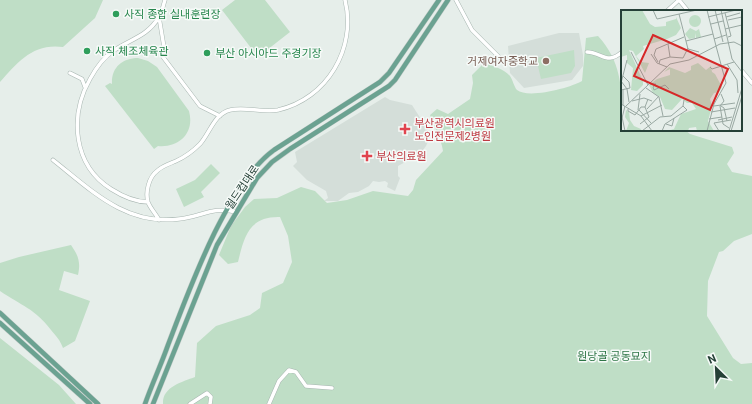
<svg xmlns="http://www.w3.org/2000/svg" width="752" height="404" font-family="Roboto,'Noto Sans KR',sans-serif">
	<style>
		.built { fill: #d4ded9 }
		.green { fill: #bfdec6 }
		.lines { fill: none; stroke-linecap: round; stroke-linejoin: round }
		.minor-casing { stroke: #a8b6b1; stroke-width: 4.5 }
		.major-casing { stroke: #c2cac7; stroke-width: 5.5 }
		.minor { stroke: #fff; stroke-width: 3.5 }
		.major { stroke: #6ba291; stroke-width: 4.5 }
		.leisure-dot { fill: #2e9e5b; stroke: #f6faf8; stroke-width: 1.5 }
		.education-dot { fill: #8d6e63; stroke: #f6faf8; stroke-width: 1.5 }
		.health-dot { fill: #e0444e; stroke: #f6faf8; stroke-width: 1.5 }
		.labels { text-anchor: middle; stroke-width: 3; stroke-linejoin: round; paint-order: stroke }
		.leisure-label { font-size: 11px; fill: #27864d; stroke: #f6faf8; text-anchor: start }
		.education-label { font-size: 11px; fill: #785e54; stroke: #f6faf8; text-anchor: end }
		.health-label { font-size: 11px; fill: #be3a42; stroke: #f6faf8; text-anchor: start }
		.street-label { font-size: 11px; fill: #254037; stroke: #f6faf8 }
		.park-label { font-size: 11px; fill: #2f7647; stroke: #f6faf8 }
		.inset-road { fill: none; stroke: #99a8a2; stroke-width: 1 }
		.view { fill: #d62828; fill-opacity: 0.15; stroke: #d62828; stroke-width: 2 }
		.inset-edge { fill: none; stroke: #254037; stroke-width: 2 }
	</style>
	<rect width="100%" height="100%" fill="#e6eeea"/>
	<!-- built -->
	<path class="built" d="M559,33H579L583,55V66L572,80L524,88L510,73L508,46Z
		M385,97L390,100L412,105L431,135L426,146L420,154L398,166V176L400,178L395,191L387,187L388,183L385,181L379,182L373,181L369,186L358,192L349,193L338,201H324L328,198L326,191L307,180L293,166L297,162L295,152Z"/>
	<!-- green -->
	<path class="green" d="M0,0H103L95,18L63,47C33,43 18,62 0,82Z
		M235,0H265L290,32L258,57L222,10Z
		M598,36C624,64 622,95 622,130H685L690,134L732,147L734,153L727,164L732,172L752,176V234L734,241L723,251L719,252L708,281L707,316L733,358L741,364L752,363V404H163C162,387 182,382 195,377L197,343L216,326L250,315L260,308L262,293L283,283L292,262L288,236L280,217C249,216 244,237 238,262L228,264L219,255L231,226L245,207L254,199L277,198L301,187L315,191L327,203L347,200L373,191L408,196L413,190L416,180L443,151C441,138 434,127 430,115L437,109L448,114L470,99L473,83L472,75L483,64C491,64 505,70 510,76C513,80 514,87 517,90C528,99 570,88 582,81L586,38Z
		M574,50L575,66L571,73L541,79L536,58Z
		M138,58L148,61L157,67L189,111C195,133 179,148 158,146L154,149L105,86L110,83L112,84C111,68 122,58 138,58Z
		M211,164L220,173L201,192L204,197L184,207L176,189L195,180Z
		M71,245C78,255 81,262 78,275L64,271L59,290L90,301L75,341L63,348C60,340 56,336 51,330C34,308 22,306 0,291V263L19,257Z
		M0,338L59,385L76,404H0Z"/>
	<g class="lines">
		<!-- minor casing -->
		<g class="minor-casing">
			<path id="minor" d="M456,0L472,30L499,57
				M679,0L688,11
				M667,11L679,0
				M159,17L164,47L163,57L200,106L220,116
				M587,52C603,53 607,65 622,52
				M741,70L752,83
				M70,73L82,79L85,87
				M53,160C91,190 126,226 179,219C200,217 214,206 236,212
				M148,202C135,202 122,196 111,189C73,165 69,116 90,79C96,68 103,58 113,51C130,39 147,37 159,17C162,12 163,6 165,0
				M159,220C156,214 150,208 148,202C145,192 149,177 157,171C162,166 169,164 176,161C185,157 193,151 200,144C210,133 214,114 230,110C244,106 262,113 278,110C327,99 357,48 345,0
				M190,404L207,393L211,397L210,404
				M269,404L279,381L289,370L296,372L306,386L332,388"/>
		</g>
		<!-- major casing -->
		<g class="major-casing">
			<path id="major" d="M0,313L98,404
				M0,323L90,404
				M145,404C152,384 161,365 168,345C189,290 227,184 274,150L380,82L389,73L439,0
				M153,404L217,245L257,178L272,162L290,149L389,86L395,80L448,0"/>
		</g>
		<!-- minor -->
		<use href="#minor" class="minor"/>
		<!-- major -->
		<use href="#major" class="major"/>
	</g>
	<!-- markers -->
	<g class="leisure-dot">
		<circle cx="116" cy="14" r="4"/>
		<circle cx="87" cy="51" r="4"/>
		<circle cx="207" cy="53" r="4"/>
	</g>
	<circle class="education-dot" cx="546" cy="61" r="4"/>
	<g class="health-dot">
		<path d="M403 123h4v4h4v4h-4v4h-4v-4h-4v-4h4z"/>
		<path d="M365 150h4v4h4v4h-4v4h-4v-4h-4v-4h4z"/>
	</g>
	<g class="labels">
		<!-- leisure labels -->
		<g class="leisure-label">
			<text x="124" y="18">사직 종합 실내훈련장</text>
			<text x="95" y="55">사직 체조체육관</text>
			<text x="215" y="57">부산 아시아드 주경기장</text>
		</g>
		<!-- education labels -->
		<g class="education-label">
			<text x="538" y="65">거제여자중학교</text>
		</g>
		<!-- health labels -->
		<g class="health-label">
			<text x="414" y="127">부산광역시의료원<tspan x="414" dy="13">노인전문제2병원</tspan></text>
			<text x="376" y="160">부산의료원</text>
		</g>
		<!-- street labels -->
		<g class="street-label">
			<text transform="translate(242 187) rotate(-56)" y="4">월드컵대로</text>
		</g>
		<!-- park labels -->
		<g class="park-label">
			<text x="614" y="360">원당골 공동묘지</text>
		</g>
	</g>
	<!-- overview -->
	<g transform="translate(621 10)">
		<rect width="121" height="121" fill="#e6eeea"/>
		<path d="M0,0H21L29,14L34,17L45,16V12L55,9V7L60,18L55,25L46,29L22,36L23,39L15,46L20,52L28,53L24,63L12,41L8,40L22,71V75L16,81L10,80L12,58L6,53V45L0,47ZM68 11a6 6 0 1 1 12 0a6 6 0 1 1-12 0ZM69,18L75,21L78,19L80,27L75,28V23L74,28L68,29L64,24ZM77,53L85,60L90,56L91,62L94,64L101,77L98,82L93,83L89,89L91,96L87,111L93,121H76L75,117L68,118L67,121H46L53,119L60,104L75,99L71,93H66L61,89L51,100L44,99L39,87L32,83L28,75L36,69L49,65V59L43,62L48,57L64,63L70,60V56ZM5,100L8,102L9,110L13,116L20,119L19,121H5L8,113L4,107Z" fill="#bfdec6"/>
		<path class="inset-road" d="M32,0L36,9L76,0M86,0L95,36M94,0L102,32M100,0L111,49L121,62M104,3L110,26L107,27M58,4L67,39L78,42M87,7L115,0M105,7L119,3M107,10L121,7M90,14L102,11M104,19L121,15M93,29L105,25M65,31L92,24M47,34L49,47M10,42L27,75M30,44L36,53L46,57M37,52L33,45L35,39L63,27M38,54L39,50L49,47L62,48L67,38M106,54L116,70M89,57L91,59L113,52M116,70L117,83M0,71L6,79L8,92M0,73L6,50M29,74H35L32,77L33,80L44,75L48,79M25,78L38,87L42,106M0,80L9,78L8,72L2,66M2,80V95M100,84L103,91L99,96L102,114L108,118M11,91L23,88L31,91M0,94L20,106L31,121M5,96L49,54L68,50L99,34L113,32L121,36M93,96L114,93M100,96L103,98L106,111M7,99V101L14,105L20,97H24L27,89M26,99L38,86M17,100L19,84M18,100L30,113M0,102L4,121M90,102L114,98M20,106L41,95M1,108L4,96M88,109L101,107M97,110L111,107M19,114L28,107L24,97M45,114L51,116L53,108M21,121L39,107L50,106L62,96L63,90M41,121L44,114L66,100L62,96M86,121L93,94L105,73L95,36M98,121L93,113L110,110M108,121L121,78M110,121L121,86"/>
		<path class="view" d="M32,25L107,59L89,100L13,66Z"/>
		<rect width="121" height="121" class="inset-edge"/>
	</g>
	<!-- north arrow -->
	<g transform="translate(716 368) rotate(336)" stroke="#f6faf8" stroke-width="3" paint-order="stroke">
	<path d="M0-3L7 15L0 10L-7 15Z" fill="#254037"/>
	<text y="-6" font-size="11" font-weight="bold" text-anchor="middle" fill="#254037">N</text>
	</g>
</svg>
